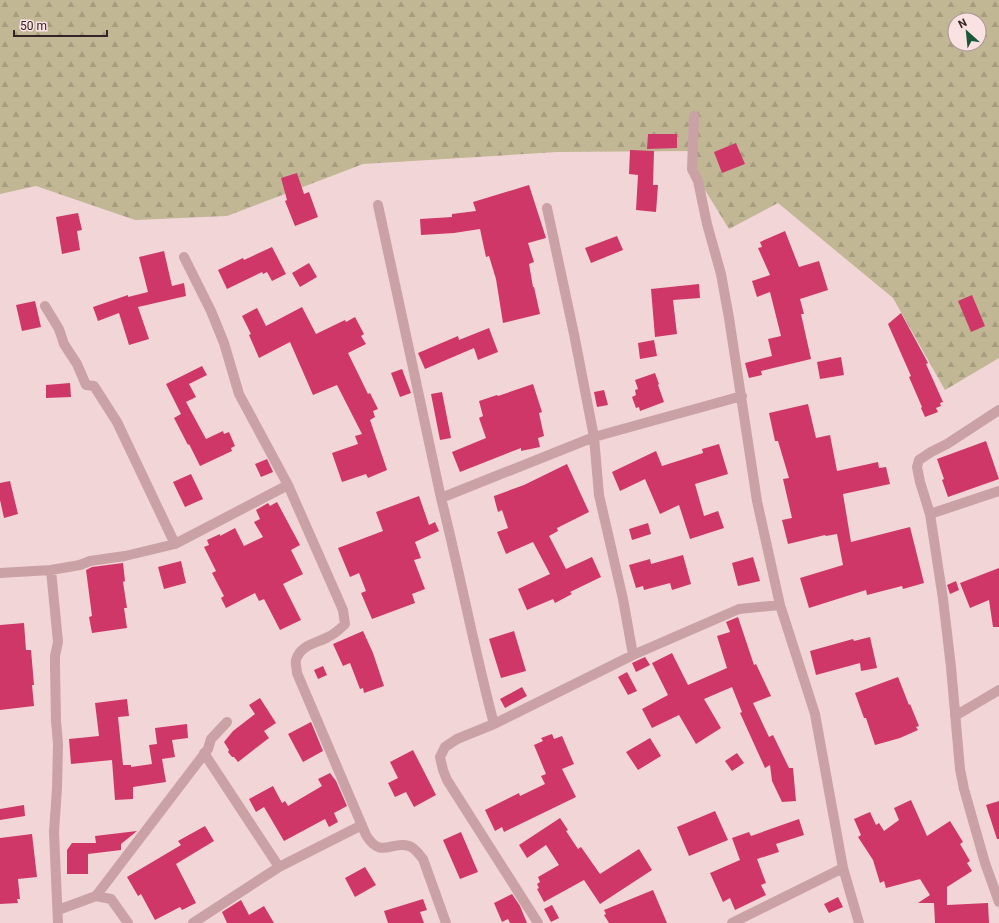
<svg xmlns="http://www.w3.org/2000/svg" width="999" height="923" font-family="Roboto,sans-serif">
	<style>
		.forest { fill: url(#forest-firs); fill-rule: evenodd }
		.building { fill: #ce3768 }
		.lines { fill: none; stroke-linecap: round; stroke-linejoin: round }
		.minor { stroke: #caa1a5; stroke-width: 10 }
	</style>
	<defs>
		<pattern id="forest-firs" width="22" height="20" patternUnits="userSpaceOnUse"><rect width="22" height="20" fill="#c1b795"/><path d="M5 1l3.5 6h-7zM16 11l3.5 6h-7z" fill="#a69d80"/></pattern>
	</defs>
	<rect width="100%" height="100%" fill="#f2d5d6"/>
	<!-- forest -->
	<path class="forest" d="M0,0H999V358L945,390L893,298L778,203L729,229L692,169V151L557,152L363,164L227,216L135,220L36,186L0,194ZM955,20H979V44H955Z"/>
	<!-- building -->
	<path class="building" d="M648,134H677V148L647,149Z
		M736,143L745,164L722,173L714,152Z
		M630,150L654,151L653,185H658L656,212L636,210L638,175L629,174Z
		M297,173L304,194L309,192L318,217L295,226L285,201L287,200L281,178Z
		M529,185L546,238L528,243L534,262L529,264L533,287H534L540,314L503,323L496,279L489,256L486,257L480,229L454,233L421,235L420,219L452,217V214L476,211L473,202Z
		M78,213L82,230L77,231L80,250L62,254L56,217Z
		M785,231L799,267L819,261L828,290L800,299L804,314H801L811,359L761,371L762,375L749,378L745,363L772,356L768,339L781,336L770,292L757,297L752,281L770,275L758,248L762,247L760,242Z
		M617,236L623,250L591,263L585,248Z
		M272,247L286,274L272,281L267,272L263,274L262,272L227,289L218,270L243,258L244,260Z
		M164,251L172,286L184,283L186,296L138,307L149,339L129,345L119,313L98,321L93,307L128,295V297L148,292L139,257Z
		M309,263L317,277L300,287L292,273Z
		M699,284L700,298L673,300L677,334L655,337L651,289Z
		M972,295L985,326L971,332L958,301Z
		M35,301L41,327L22,331L16,305Z
		M302,307L316,334L345,320L346,322L355,317L364,334L361,336L366,344L348,353L368,394L370,393L378,409L373,411L375,417L370,420L387,470L368,478L366,474L342,482L332,453L358,444L355,436L362,434L337,385L313,395L290,342L259,358L249,335L251,334L242,316L257,308L266,326Z
		M901,313L928,363L926,364L943,402L940,403L941,406L936,408L938,412L925,417L921,408L922,407L909,377L911,376L888,324Z
		M489,328L498,352L478,360L474,348L425,369L418,353L458,336L459,340Z
		M654,340L657,356L640,359L638,343Z
		M841,357L844,375L820,379L817,362Z
		M202,366L207,375L189,384L196,397L186,402L206,439L223,431L224,434L229,432L235,446L231,448L232,451L200,466L189,444L188,445L174,418L181,414L166,384Z
		M402,369L411,393L400,397L391,373Z
		M655,373L659,384L658,385L664,402L640,411L639,407L636,408L632,397L636,395L635,390L638,389L635,380Z
		M70,383L71,397L46,398V385Z
		M533,384L542,412L539,413L544,436L538,438L540,447L521,451V448L460,472L452,452L486,438L479,418L483,416L479,401L497,395L498,396Z
		M604,390L608,405L597,407L594,392Z
		M442,392L451,438L440,440L431,394Z
		M808,404L816,438L830,435L837,471L878,462L879,468L886,467L890,484L843,494L851,542L910,527L924,583L903,589L902,586L867,595L866,590L809,608L800,578L843,565L837,534L826,536L825,535L788,544L782,520L792,518L783,479L789,478L778,441H775L769,413Z
		M986,441L999,479L948,497L942,480L944,479L937,459Z
		M719,444L728,474L695,484L704,516L718,511L724,528L690,539L679,505L660,514L645,479L620,491L612,472L656,451L662,466L703,453L702,449Z
		M267,459L273,472L261,477L255,464Z
		M567,464L589,512L557,528L558,531L549,536L566,569L592,557L601,577L570,592L572,594L555,603L553,599L527,610L518,589L550,574L533,542L506,554L497,532L508,528L502,510L498,512L495,501L494,496L524,485Z
		M191,474L203,499L185,507L173,482Z
		M10,481L18,514L4,518L0,500V483Z
		M419,496L429,525L435,522L439,531L415,542L421,558L414,560L425,589L412,594L415,603L372,619L361,593L366,591L359,573L350,577L338,548L383,531L376,512Z
		M277,502L300,545L291,550L303,574L283,584L301,620L280,630L264,599L259,601L255,593L226,608L221,598L224,596L212,573L216,571L204,547L209,545L207,540L220,534V536L235,528L244,546L263,537L254,522L260,519L256,510L268,503L270,506Z
		M648,523L651,534L632,540L629,529Z
		M683,555L691,584L672,590L670,583L644,590L643,586L636,588L629,565L650,559L651,564Z
		M753,557L760,581L738,586L732,563Z
		M181,561L186,583L164,589L158,567Z
		M123,563L125,581L123,582L127,608H124L127,628L92,633L89,617L92,616L86,570L92,567Z
		M999,568V627H993L989,600L970,608L960,583Z
		M956,581L959,590L950,594L947,585Z
		M738,617L754,665L756,664L771,696L753,703L769,737L773,735L789,768H793L796,801L782,802L772,781L770,765L765,768L740,713L742,712L732,687L704,699L721,728L696,744L679,715L652,728L642,709L668,695L652,663L672,653L688,685L727,668L717,636L730,632L726,622Z
		M24,623L26,650H31L34,685H32L34,706L0,710V625Z
		M363,631L373,653L384,686L364,693L363,688L360,689L350,663L343,666L333,644Z
		M514,631L526,671L501,678L489,639Z
		M870,637L877,668L861,671L860,663L816,675L810,651L853,639L854,641Z
		M645,657L650,665L636,672L632,663Z
		M323,666L327,675L318,679L314,670Z
		M627,672L637,691L628,695L618,677Z
		M898,677L909,705L910,704L919,726L916,727L918,730L900,738L875,745L866,718H864L855,693Z
		M522,687L527,696L505,708L500,699Z
		M260,698L276,723L264,731L269,738L238,762L234,757H232L228,752L229,750L224,742L233,731L255,714L249,705Z
		M127,699L129,716L118,717L123,765H131V767L152,764L149,745L157,744L155,728L187,724L188,738L172,740L175,757L162,759L166,782L133,787V799L115,800L112,760L71,764L69,739L99,736L95,703Z
		M311,722L323,751L303,762L288,734Z
		M552,734L554,739L562,736L574,764L562,769L576,797L504,832L502,827L495,831L485,810L519,793L520,796L545,784L541,776L546,774L534,745L543,741L541,738Z
		M650,738L661,756L638,770L626,752Z
		M413,750L436,795L414,807L406,792L395,797L388,783L398,778L390,762Z
		M737,753L744,763L732,771L725,761Z
		M330,773L336,781L347,806L334,813L338,822L329,827L325,819L284,841L264,807L256,812L249,799L273,786L282,803L285,801L288,806L322,786L318,779Z
		M911,800L927,836L950,821L963,842L960,844L970,861L967,863L972,871L947,887V905L988,903L989,923H935L934,903H918L930,895L920,879L886,888L884,881L880,883L873,860L858,837L861,835L854,819L870,812L876,825L879,823L884,831L899,820L894,808Z
		M999,801V839H997L986,805Z
		M24,805L25,816L0,820V809Z
		M715,811L728,840L689,856L677,827Z
		M560,818L568,830L566,831L578,849L581,847L600,874L639,849L652,870L600,904L584,880L544,902L537,889L539,888L537,884L540,882L538,877L559,865L546,845L527,858L519,845Z
		M799,819L804,835L776,844L779,852L757,859L766,883L761,885L766,895L735,910L730,898L723,902L710,873L740,860L732,838L749,832L751,836Z
		M205,826L214,841L176,864L196,903L182,910L180,907L155,920L141,894L138,896L127,877L181,845L178,841Z
		M137,831L121,844V850L88,854V874H67V850L72,843H96L95,836Z
		M461,832L478,872L460,879L443,840Z
		M32,834L37,877L18,879L20,899H17L18,903L0,904V838Z
		M365,867L376,885L355,897L345,878Z
		M653,890L667,923H609L604,915L606,914L604,910Z
		M512,894L520,906L527,923H510L508,919L502,922L494,903Z
		M838,897L843,907L829,913L824,904Z
		M423,899L427,910L420,912L424,923H388L384,911Z
		M241,900L249,915L264,906L274,923H227L222,912Z
		M552,905L559,918L551,922L544,909Z"/>
	<g class="lines">
		<!-- minor -->
		<path class="minor" d="M694,116L692,169L698,181L707,224L721,274L729,318L757,501L780,605L815,714L843,868L859,923
			M378,205L441,498C460,573 474,649 494,724
			M547,208L574,334L594,437L599,495L623,599L633,655
			M184,257L211,311L224,343L239,394L288,485L343,610L345,624C340,629 335,634 328,637C317,643 300,645 296,660C295,664 297,669 297,673L366,835C381,860 392,840 409,846C415,848 419,854 423,859L446,923
			M45,306L59,329L64,344L77,364L86,385L94,386L117,422L175,544
			M999,410L947,444L931,452L919,460L917,467L920,482L930,514L943,599L951,667L960,769L964,789L985,863L999,902
			M441,498L594,437L742,396
			M930,514L999,491
			M51,570L58,642L55,656V665L56,721L58,744L57,788L54,832L58,923
			M0,573L51,570L80,565L90,561L125,556L175,544L288,485
			M955,716L999,690
			M204,753L279,867
			M96,896L111,899L128,923
			M58,910L96,896L208,749L211,739L227,722
			M193,923L279,867L362,825
			M538,923L447,780L443,770L440,757L445,747L457,739L494,724L633,655L739,609L780,605
			M732,923L843,868"/>
	</g>
	<!-- north arrow -->
	<g transform="translate(967 32) rotate(333)"><circle r="19" fill="#fae1e2" stroke="#ab9598"/>
	<path d="M0-3L7 15L0 10L-7 15Z" fill="#185838"/>
	<text y="-6" font-size="11" font-weight="bold" text-anchor="middle" fill="#342428">N</text>
	</g>
	<!-- scale -->
	<path d="M14 30v6h93v-6" fill="none" stroke="#342428" stroke-width="2"/>
	<text x="20" y="30" font-size="12" fill="#342428" stroke="#fae1e2" stroke-width="3" paint-order="stroke">50 m</text>
</svg>
